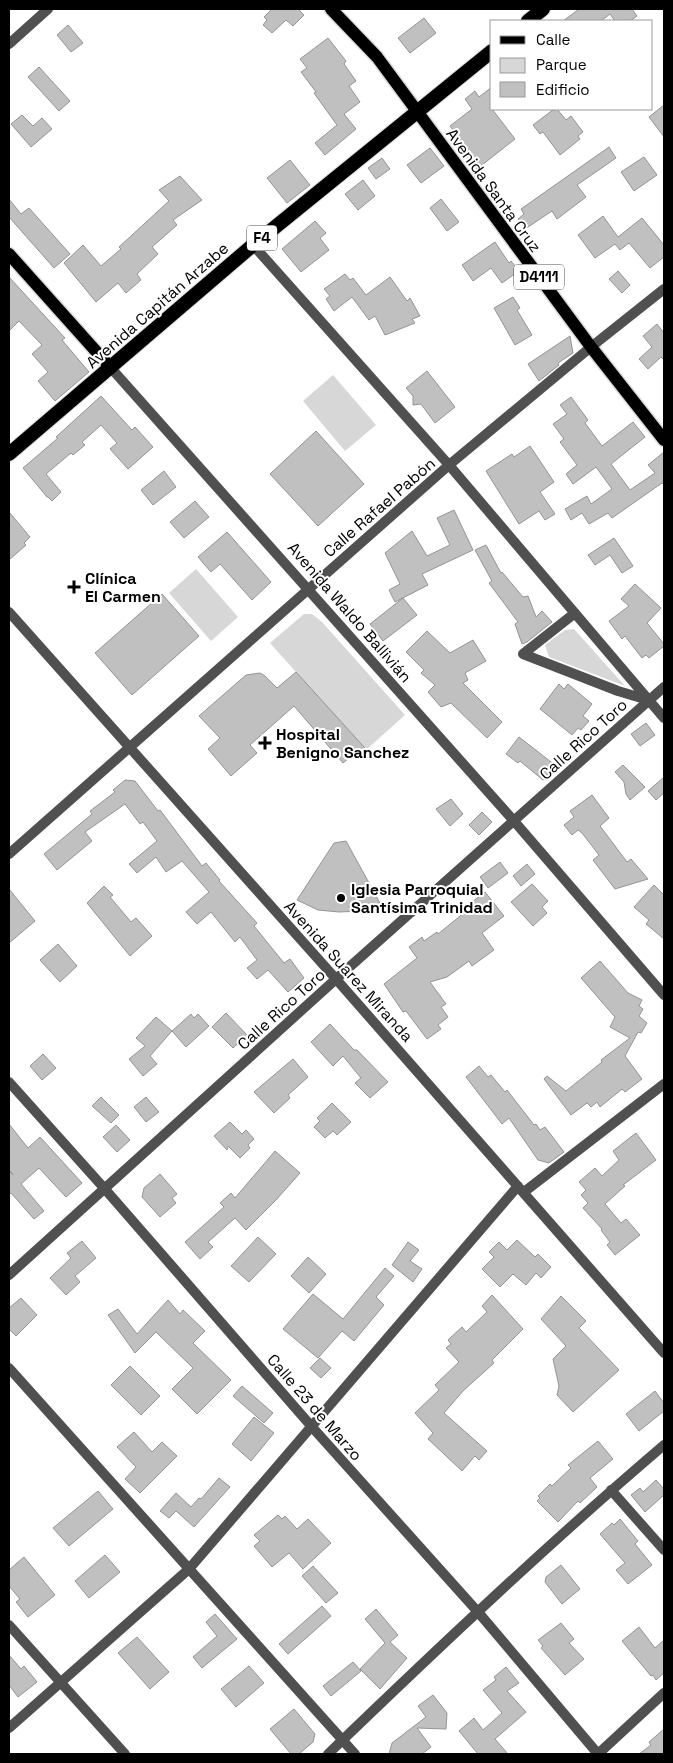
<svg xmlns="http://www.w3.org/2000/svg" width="673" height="1763" font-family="'Space Grotesk',sans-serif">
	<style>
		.green { fill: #d7d7d7 }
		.building { fill: #c0c0c0; stroke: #949494 }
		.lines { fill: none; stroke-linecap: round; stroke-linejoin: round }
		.primary-casing { stroke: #dbdbdb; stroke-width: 15 }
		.trunk-casing { stroke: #dbdbdb; stroke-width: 16 }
		.minor { stroke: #505050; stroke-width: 10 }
		.primary { stroke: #000; stroke-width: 12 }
		.trunk { stroke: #000; stroke-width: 14 }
		.poi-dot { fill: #000; stroke: #fff; stroke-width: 2 }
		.labels { text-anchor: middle; stroke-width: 4; stroke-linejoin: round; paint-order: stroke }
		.shield { fill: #fff; stroke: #4c4c4c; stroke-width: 1 }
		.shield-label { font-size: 15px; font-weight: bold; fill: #000 }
		.street-label { font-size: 16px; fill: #000; stroke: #fff }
		.poi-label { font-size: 16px; font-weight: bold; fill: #000; stroke: #fff; text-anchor: start }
	</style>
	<rect width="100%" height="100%" fill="#fff"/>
	<!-- green -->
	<path class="green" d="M333,375L376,425L345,451L303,401Z
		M196,569L238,617L211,641L169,593Z
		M304,614H312L322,622L405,715L366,750L270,643Z
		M574,629L625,686L549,657L545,645L565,630Z"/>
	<!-- building -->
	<path class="building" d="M272,9H298L304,15L293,26L286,20L272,33L263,25L267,20L264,17Z
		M579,9H632L637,16L630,21H615L610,14L601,21H563Z
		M424,18L436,33L410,53L398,38Z
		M68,25L83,43L71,52L57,35Z
		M328,38L346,61L344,64L356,81L349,86L360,102L344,114L356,129L325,155L315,143L337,125L314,93L316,92L301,72L307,68L300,59Z
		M39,67L70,101L59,111L28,77Z
		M492,87V109L515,139L477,169L455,141L459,138L450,126L472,109L465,99L475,91L479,97Z
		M664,105V137L649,117Z
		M554,109H557L566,120L571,116L583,132L578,136L580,139L560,155L543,132L540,134L533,125Z
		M22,115L33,126L42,118L52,129L31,147L11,124Z
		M609,147L616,158L577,185L586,197L557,219L552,211L525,229L518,219L524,214L521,209Z
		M430,148L444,166L421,183L407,165Z
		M644,157L657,175L634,191L621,172Z
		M382,158L390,169L376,179L368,168Z
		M290,160L310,185L287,203L267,178Z
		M180,176L202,200L173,220L177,225L152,247L158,254L137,274L141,280L126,293L118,283L96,302L64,263L83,245L101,266L121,249L119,247L169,201L159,190Z
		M363,180L375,196L358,210L345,194Z
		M9,199L21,214L29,208L70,254L54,268L9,217Z
		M441,199L459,222L447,231L430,208Z
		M603,216L618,237L642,218L664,245V257L650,268L629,243L620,250L615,244L595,258L578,235Z
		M315,221L326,233L320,238L329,250L301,272L282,249Z
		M495,242L509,263L511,261L519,271L502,283L491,268L473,281L462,265Z
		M618,271L630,285L622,293L609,279Z
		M345,274L350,280L353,278L366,295L390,277L407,301L410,298L420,316L412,319L415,323L385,335L375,316L369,320L352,297L334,311L326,299L330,296L324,289Z
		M9,277L65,338L62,340L89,372L55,401L38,381L48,372L32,354L42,345L19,321L9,331Z
		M513,297L520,308L517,310L532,335L515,345L494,308Z
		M657,324L664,333V360L661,357L648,369L639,359L652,347L643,336Z
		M570,336L573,353L558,363L559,365L539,381L528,364Z
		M427,371L455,407L435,423L421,404L413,405V396L406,388Z
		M101,396L132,430L135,427L153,447L128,469L110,449L117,443L101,425L82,442L85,445L73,455L71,453L46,474L61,492L52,501L48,497H47L23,468L58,438L56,437Z
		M571,397L588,420L585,423L602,446L633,422L645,437L611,464L630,490L655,473L648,465L664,452V485L662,483L612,518L608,513L589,524L582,513L571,520L565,509L587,496L591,504L612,489L596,467L573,484L566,474L577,465L560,442L564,439L553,424L567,414L560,405Z
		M316,431L364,484L318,526L270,474Z
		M530,446L554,482L540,492L555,514L545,520L539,511L519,524L486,471L512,454L514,457Z
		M164,471L176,487L153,505L141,490Z
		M195,501L209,517L184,538L170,522Z
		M454,510L473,550L422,574L428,585L395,602L389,590L400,584L385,553L412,531L427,556L450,545L437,518Z
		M9,512L30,537L24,543L26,545L9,560Z
		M227,532L271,582L252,600L220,564L211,572L198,557Z
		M614,538L633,566L622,573L610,555L595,565L588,555Z
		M486,545L501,573L502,572L523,597L528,596L536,617L542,611L552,622L527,642L522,644L515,624L518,622L489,583L492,581L475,550Z
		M635,584L661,608L647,623L664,644V646L649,658L646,655L642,658L625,636L622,639L609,621L629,606L621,599Z
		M162,594L199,636L132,695L95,653Z
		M403,598L417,615L383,641L370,624Z
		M427,631L450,653L473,640L486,661L465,673L468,680L463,683L502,722L487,738L451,703L441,707L428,692L435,685L421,673L424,670L406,652Z
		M296,672L374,758L355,753L343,763L294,706L250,745L257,753L231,776L208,749L220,738L199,716L246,675L260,673L265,676L277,688Z
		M559,684L564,689L568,684L592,704L583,716L589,721L581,730L578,728L572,735L540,709Z
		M646,723L655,735L640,746L631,734Z
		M519,737L555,765L543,780L520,761L518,763L506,754Z
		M623,765L645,787L630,800L626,794L624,782L615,772Z
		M664,777V793L656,800L648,791Z
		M125,780L135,781L158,811L160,810L202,866L206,863L220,880L219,881L257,923L254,926L284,963L290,959L304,978L288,992L268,970L257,979L247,968L257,960L240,937L235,942L211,912L197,924L186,912L209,892L182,861L166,872L156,857L137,873L129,864L157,841L143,822L140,824L125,804L85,832L92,841L57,870L44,854L92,814L90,811L115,792L113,790Z
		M592,795L609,818L600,826L627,862L631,859L648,879L615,889L593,860L599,855L582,833L578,830L572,835L564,825L574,817L570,811Z
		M451,799L463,814L450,826L436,809Z
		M482,812L492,822L479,835L469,825Z
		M346,841L380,903L362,911L339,912L318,910L297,900L334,843Z
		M500,862L508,873L488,888L480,877Z
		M527,864L535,874L521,886L513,876Z
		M532,884L548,901L542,907L547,913L533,926L511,902Z
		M654,885L664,895V939L646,924L649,920L634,907Z
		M104,886L113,895L110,897L131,922L136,918L152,936L130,956L87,903Z
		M9,889L35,921L9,943Z
		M485,892L504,916L482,933L494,950L472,966L469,961L447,977L430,982L446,1004L441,1007L448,1017L438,1025L441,1029L427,1039L406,1011L403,1012L384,984L417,958L409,947L422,937L424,941L437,932L438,934L465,912L463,909Z
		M58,944L77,966L60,982L40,960Z
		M600,961L628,993L642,1000L639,1006L643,1009L639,1016L647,1023L641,1033L638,1032L625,1056L642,1079L625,1092L622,1089L600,1107L597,1102L591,1107L587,1103L571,1115L544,1079L547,1076L566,1091L602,1062L601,1060L630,1038L610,1027L615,1017L581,978Z
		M226,1013L247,1035L233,1048L212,1027Z
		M191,1014L194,1018L198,1014L209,1026L186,1047L172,1031Z
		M156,1017L172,1031L150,1056L157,1064L143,1076L129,1059L145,1046L136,1038Z
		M330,1024L354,1050H357L388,1082L370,1098L355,1083L361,1078L343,1056L333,1066L311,1042Z
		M43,1054L56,1068L42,1080L30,1066Z
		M293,1059L308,1077L288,1095L290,1098L274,1113L254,1092Z
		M479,1066L488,1077L491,1075L505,1092L507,1090L534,1125L536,1124L540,1130L545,1127L564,1152L549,1163L538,1160L509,1118L502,1124L466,1077Z
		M101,1097L119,1115L111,1123L92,1106Z
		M146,1097L159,1112L146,1122L134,1107Z
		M332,1103L351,1122L337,1135L333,1131L325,1138L314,1127L320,1121L317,1118Z
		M230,1122L242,1134L246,1130L254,1139L248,1145L250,1148L240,1158L228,1146L227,1150L214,1136Z
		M9,1124L28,1148L40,1137L82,1183L66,1197L39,1168L21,1184L44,1211L34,1219L11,1193L9,1195V1170L13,1175L9,1170Z
		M116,1125L130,1140L117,1152L103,1137Z
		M636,1133L656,1160L623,1185L625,1186L605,1204L621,1223L626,1219L640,1235L615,1255L607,1245L610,1242L601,1230L602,1229L583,1208L588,1203L581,1195L586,1190L579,1182L595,1168L602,1176L619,1160L613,1151Z
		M275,1151L300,1173L276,1200L246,1230L235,1218L208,1242L213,1247L200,1259L185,1242L224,1207L220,1203L231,1193L235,1198Z
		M160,1174L177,1194L172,1198L176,1203L160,1217L142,1197L144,1188Z
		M258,1237L276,1254L249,1282L231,1266Z
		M517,1240L535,1257L538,1254L551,1267L541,1278L536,1273L526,1285L513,1274L500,1287L482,1269L494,1257L489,1252L499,1242L507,1250Z
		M82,1241L96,1258L75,1276L80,1282L66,1295L50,1278L71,1258L67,1253Z
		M408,1242L419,1250L410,1261L422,1269L413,1282L392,1265Z
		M308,1257L326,1274L309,1293L291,1276Z
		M385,1268L394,1276L376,1297L384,1305L354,1341L342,1331L318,1358L283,1329L313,1294L343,1319Z
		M492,1295L523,1329L492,1360L494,1363L463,1391L444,1413L487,1451L479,1460L475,1456L462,1471L428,1439L433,1433L415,1413L439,1390L435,1385L459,1362L446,1348L451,1344L448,1340L462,1327L466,1332L487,1312L482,1306Z
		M561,1296L586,1321L579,1328L619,1370L573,1412L557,1395L559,1386L553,1359L566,1346L541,1319Z
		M21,1298L37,1315L16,1336L9,1329V1308Z
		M168,1300L180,1314L183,1310L205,1331L193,1343L231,1380L197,1414L172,1389L193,1368L156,1332L135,1353L108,1315L118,1309L137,1334Z
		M320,1358L331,1368L321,1378L310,1368Z
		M130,1366L160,1396L141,1415L111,1385Z
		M242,1386L273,1413L264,1423L233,1396Z
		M655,1391L664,1403V1411L639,1431L626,1414Z
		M254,1417L274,1433L251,1461L232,1444Z
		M134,1432L152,1452L162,1442L177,1456L140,1493L125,1479L136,1467L117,1447Z
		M598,1441L613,1459L590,1478L597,1487L580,1503L578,1501L558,1522L537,1501L540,1498L538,1496L550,1484L552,1486L571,1468L568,1465Z
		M219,1478L230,1487L194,1527L176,1511L169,1518L160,1511L176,1493L191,1507L199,1498L201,1499Z
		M656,1480L664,1489V1495L645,1512L631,1495L640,1488L643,1492Z
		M98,1491L113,1509L69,1546L53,1528Z
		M278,1515L282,1519L285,1516L297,1529L308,1519L331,1543L303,1569L289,1553L272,1567L254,1546L260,1541L254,1535Z
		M620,1519L638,1541L635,1544L652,1565L628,1584L616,1570L625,1563L600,1534L612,1523L614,1525Z
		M105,1555L120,1572L89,1598L75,1581Z
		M24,1557L55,1595L28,1617L16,1602L20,1599L9,1586V1570Z
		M561,1565L580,1589L562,1604L545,1582L546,1577Z
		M313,1566L338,1593L326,1603L302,1576Z
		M322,1606L331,1616L288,1654L279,1644Z
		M376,1609L398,1635L390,1642L407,1658L380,1689L360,1669L385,1643L365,1619Z
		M215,1614L237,1639L202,1668L193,1657L217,1636L206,1622Z
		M561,1623L574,1639L569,1643L584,1659L565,1675L541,1648L543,1646L538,1640Z
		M639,1627L655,1648L664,1640V1673L656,1680L653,1675L651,1676L622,1641Z
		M137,1637L169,1672L150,1689L118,1653Z
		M9,1655L21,1669L24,1666L37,1682L18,1697L9,1685Z
		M353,1662L361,1671L331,1696L323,1686Z
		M249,1666L264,1683L236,1707L221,1689Z
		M506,1667L519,1683L507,1691L526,1712L495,1739L508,1754H478L459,1731L474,1718L483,1730L502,1713L483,1690L496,1680L494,1677Z
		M433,1695L447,1713L446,1729L417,1728L431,1747L422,1754H389L392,1743L426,1717L418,1706Z
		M294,1709L315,1734L313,1742L299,1754H291L270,1729Z
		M664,1729V1754H639L651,1745L649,1742Z"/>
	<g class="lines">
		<!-- primary casing -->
		<g class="primary-casing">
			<path id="primary" d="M331,9L377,57L591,347L664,440
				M9,254L111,368"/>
		</g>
		<!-- trunk casing -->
		<g class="trunk-casing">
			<path id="trunk" d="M528,21L543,9
				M9,454L253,245L492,51"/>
		</g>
		<!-- minor -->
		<path class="minor" d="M9,44L48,9
			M253,245L449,465L664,718
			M111,368L514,821L664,995
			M9,612L336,979L664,1353
			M523,654L618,691L648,700
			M523,654L575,613
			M9,854L449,465L591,347L664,289
			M9,1082L104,1188L312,1427L478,1612L598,1754
			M524,1192L664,1084
			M9,1275L336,979L664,687
			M9,1368L355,1754
			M611,1490L664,1550
			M9,1625L125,1754
			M9,1728L189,1569L518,1186
			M328,1754C437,1649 548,1544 664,1445
			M598,1754L664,1693"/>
		<!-- primary -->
		<use href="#primary" class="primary"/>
		<!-- trunk -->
		<use href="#trunk" class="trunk"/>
	</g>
	<!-- markers -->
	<g class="poi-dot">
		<path d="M71.5 579.5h5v5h5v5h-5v5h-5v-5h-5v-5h5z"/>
		<path d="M262.5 735.5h5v5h5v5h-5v5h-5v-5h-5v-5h5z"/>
		<circle cx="341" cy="898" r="5"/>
	</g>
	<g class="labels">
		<!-- shield labels -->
		<g class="shield">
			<rect x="247" y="225.5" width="30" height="25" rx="4"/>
			<rect x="514" y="264.5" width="50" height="25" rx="4"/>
		</g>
		<g class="shield-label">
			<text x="262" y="243">F4</text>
			<text x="539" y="282">D4111</text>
		</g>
		<!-- street labels -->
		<g class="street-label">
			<text transform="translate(494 190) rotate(54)" y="6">Avenida Santa Cruz</text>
			<text transform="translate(157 305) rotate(-41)" y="6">Avenida Capitán Arzabe</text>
			<text transform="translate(379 507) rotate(-41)" y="6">Calle Rafael Pabón</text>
			<text transform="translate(350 612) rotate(49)" y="6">Avenida Waldo Ballivián</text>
			<text transform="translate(583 739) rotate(-42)" y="6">Calle Rico Toro</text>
			<text transform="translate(349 971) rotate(48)" y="6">Avenida Suarez Miranda</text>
			<text transform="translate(281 1009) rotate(-42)" y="6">Calle Rico Toro</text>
			<text transform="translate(315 1407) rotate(49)" y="6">Calle 23 de Marzo</text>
		</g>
		<!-- poi labels -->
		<g class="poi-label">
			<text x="85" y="584">Clínica<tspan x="85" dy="18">El Carmen</tspan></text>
			<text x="276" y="740">Hospital<tspan x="276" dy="18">Benigno Sanchez</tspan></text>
			<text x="351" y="895">Iglesia Parroquial<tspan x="351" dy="18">Santísima Trinidad</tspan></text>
		</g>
	</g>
	<!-- border -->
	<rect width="673" height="1763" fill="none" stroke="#000000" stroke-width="20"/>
	<!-- legend -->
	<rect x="490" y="20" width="162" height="90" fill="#ffffff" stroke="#999999"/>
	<rect x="500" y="36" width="25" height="8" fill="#000000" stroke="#999999"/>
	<text x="536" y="45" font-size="15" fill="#000000">Calle</text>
	<rect x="500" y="58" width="25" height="15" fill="#d7d7d7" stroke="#999999"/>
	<text x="536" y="70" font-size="15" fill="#000000">Parque</text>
	<rect x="500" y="82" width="25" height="15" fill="#c0c0c0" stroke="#999999"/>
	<text x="536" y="95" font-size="15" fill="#000000">Edificio</text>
</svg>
